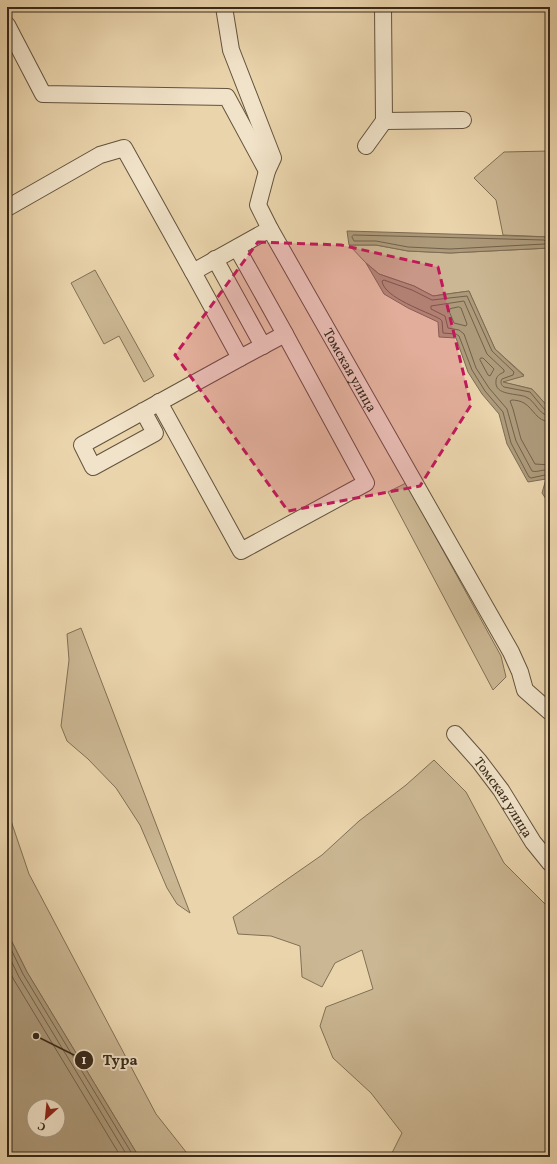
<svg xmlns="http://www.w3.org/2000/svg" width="557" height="1164" font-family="Vollkorn,serif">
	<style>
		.green { fill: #cbb793; stroke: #807056 }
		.water { fill: #ad9a7a; stroke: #7d6c53; fill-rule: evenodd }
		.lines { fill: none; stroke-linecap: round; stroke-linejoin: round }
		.shore { stroke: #72614a; stroke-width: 1 }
		.minor-casing { stroke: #63533e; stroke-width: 18 }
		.minor { stroke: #f1e3c9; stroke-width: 16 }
		.marked { fill: #c2185b; fill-opacity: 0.2; stroke: #c2185b; stroke-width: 3; stroke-dasharray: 8 5; stroke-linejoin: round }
		.labels { text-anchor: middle; stroke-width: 4; stroke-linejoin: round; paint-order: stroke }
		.street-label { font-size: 14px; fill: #362819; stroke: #f1e3c9 }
		.leader { fill: none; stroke: #362819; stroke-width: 1.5 }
		.callout-dot { fill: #362819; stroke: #f1e3c9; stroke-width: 1.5 }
		.mark-label { font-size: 12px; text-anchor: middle; font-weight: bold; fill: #fff }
		.callout-label { font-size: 15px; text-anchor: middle; font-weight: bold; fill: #362819; stroke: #f1e3c9; stroke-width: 4; stroke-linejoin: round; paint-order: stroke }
	</style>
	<rect width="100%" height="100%" fill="#ead4ac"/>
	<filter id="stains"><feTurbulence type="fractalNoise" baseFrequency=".005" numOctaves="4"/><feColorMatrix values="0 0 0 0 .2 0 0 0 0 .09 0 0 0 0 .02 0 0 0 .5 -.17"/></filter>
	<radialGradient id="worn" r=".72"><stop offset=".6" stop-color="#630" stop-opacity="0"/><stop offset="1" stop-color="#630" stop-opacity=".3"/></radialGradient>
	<!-- green -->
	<path class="green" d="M550,151V237L503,235L496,200L474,178L504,152Z
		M349,245H376L408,251L450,253L550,248V409L532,389L502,382L524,375L495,349L469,291L433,296L414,286L379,274L366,263Z
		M95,270L154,376L144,382L119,336L104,344L71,283Z
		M406,483L501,656L506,677L493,690L388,492Z
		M81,628L190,913L177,904L167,888L140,825L116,788L88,759L67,741L61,726L69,660L67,634Z
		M434,760L466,792L504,863L550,909V1157H390L402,1133L371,1093L333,1058L320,1026L326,1007L373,989L362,950L335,963L322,987L302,977L300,946L271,936L238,934L233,917L322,855L359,821L406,785Z
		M7,809L29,874L156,1114L190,1157H139L27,972L7,932Z"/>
	<!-- water -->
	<path class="water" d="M347,231L550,237V248L450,253L408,251L376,245H349Z
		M366,263L379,274L414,286L433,296L469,291L495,349L524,376L503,382L532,389L550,409V505L542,493L546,479L528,482L507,444L499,414L482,394L468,372L456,338L439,337L438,322L408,308L384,294Z
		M7,932L27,972L139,1157H7ZM34,1106H58V1130H34Z"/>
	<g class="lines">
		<!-- shore -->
		<path class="shore" d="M354,235L544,240L546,242L545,244L450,249L408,247L376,241H354L352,237Z
			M459,307L461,308L467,324L466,326L454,323L449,311L450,309Z
			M481,358H483L494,369L490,376L488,375L480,360Z
			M550,411L545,410L530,392L504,387C501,385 500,382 502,379L513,375L514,372L492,351L467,296L432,300L412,290L384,280L382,281C384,298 426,311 440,319L442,321L443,333L456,334L459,336L472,370L485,391L503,412L511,443L529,477L531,478L545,475L549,477L547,492L550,497
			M550,416C538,415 536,401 526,397C518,393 494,396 496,381C496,376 500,374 504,372V370L487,354L464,301L431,306V309L445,316L448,328L459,330L464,334L476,368L489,388L507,409L516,441L532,471C538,473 543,468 550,471
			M550,422C536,421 534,409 524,403C521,401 515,400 512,400L510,401L513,409L521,439L535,464L550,465
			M7,941L23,974L134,1157
			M7,952L19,977L128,1157
			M7,966L14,980L121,1157"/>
		<!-- minor casing -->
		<g class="minor-casing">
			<g id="minor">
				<path id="s1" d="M224,7L231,50L273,158L267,171L258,205L270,229L511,652L520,672L525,690L550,712"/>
				<path d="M7,25L43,94L227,97L267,171"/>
				<path d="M384,121L463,120"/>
				<path d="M366,146L384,121L383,7"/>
				<path d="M7,208L100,155L124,148L193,272L270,229"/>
				<path d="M237,248L285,334L240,358"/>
				<path d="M215,259L263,346"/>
				<path d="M159,402L241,551L366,483L285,334"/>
				<path d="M143,411L155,433L93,467L82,445L240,358L193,272"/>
				<path id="s2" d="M455,734L479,761L501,790L533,842L550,863"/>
			</g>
		</g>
		<!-- minor -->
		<use href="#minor" class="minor"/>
	</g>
	<!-- marked area -->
	<path class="marked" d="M258,242L341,245L438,267L471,405L420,486L288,511L175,355Z"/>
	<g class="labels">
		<!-- street labels -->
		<g class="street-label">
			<text dy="5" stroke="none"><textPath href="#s1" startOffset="398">Томская улица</textPath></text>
			<text dy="5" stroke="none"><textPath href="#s2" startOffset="80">Томская улица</textPath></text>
		</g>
	</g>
	<!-- callouts -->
	<path class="leader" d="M36 1036L84 1060"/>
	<g class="callout-dot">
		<circle cx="36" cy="1036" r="4"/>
		<circle cx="84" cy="1060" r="10"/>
	</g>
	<g class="mark-label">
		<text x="84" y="1064">1</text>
	</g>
	<g class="callout-label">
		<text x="120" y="1065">Тура</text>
	</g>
	<!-- margin -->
	<rect width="557" height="1164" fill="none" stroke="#ead4ac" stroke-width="24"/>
	<rect x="8" y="8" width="541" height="1148" fill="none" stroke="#362819" stroke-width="2"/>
	<rect x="12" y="12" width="533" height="1140" fill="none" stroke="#362819"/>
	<!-- north arrow -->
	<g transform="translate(46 1118) rotate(207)"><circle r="19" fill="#f1e3c9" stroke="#a69883"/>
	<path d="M0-3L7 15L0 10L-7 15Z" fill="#8f2418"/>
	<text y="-6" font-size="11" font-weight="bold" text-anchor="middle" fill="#362819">С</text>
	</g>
	<rect width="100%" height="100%" filter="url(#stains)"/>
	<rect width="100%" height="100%" fill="url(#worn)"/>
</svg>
